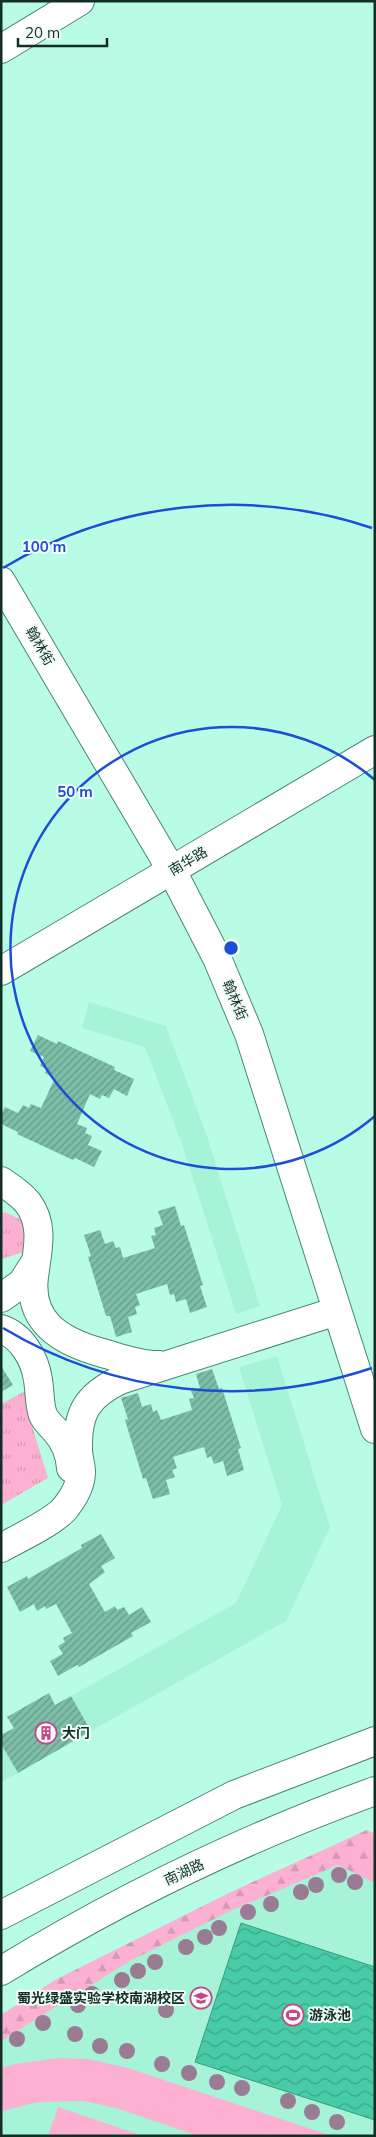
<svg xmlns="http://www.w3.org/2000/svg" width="376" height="2137" font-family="Mulish,'Noto Sans SC',sans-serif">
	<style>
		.built { fill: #a6f3d8 }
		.grass { fill: url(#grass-tufts) }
		.forest { fill: url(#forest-firs) }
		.green { fill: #fcb0d2 }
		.water { fill: url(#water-waves); stroke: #379d80 }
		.building { fill: url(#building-hatch) }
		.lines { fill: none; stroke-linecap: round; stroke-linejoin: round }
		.minor-casing { stroke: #478773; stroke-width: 30 }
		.major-casing { stroke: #478773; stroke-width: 30 }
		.minor { stroke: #fff; stroke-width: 28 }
		.major { stroke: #fff; stroke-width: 28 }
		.tree { fill: #997b94 }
		.ring { fill: none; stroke: #1d4ed8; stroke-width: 2.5 }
		.labels { text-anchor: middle; stroke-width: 4; stroke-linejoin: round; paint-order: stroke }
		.street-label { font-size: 14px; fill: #132e25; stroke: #effcf7 }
		.poi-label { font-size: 14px; font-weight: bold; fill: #132e25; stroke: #effcf7; text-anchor: start }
		.centre { fill: #1d4ed8; stroke: #effcf7; stroke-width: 2.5 }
		.ring-label { font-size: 15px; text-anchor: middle; font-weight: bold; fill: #1d4ed8; stroke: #effcf7; stroke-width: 4; stroke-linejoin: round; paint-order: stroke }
	</style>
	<defs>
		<pattern id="grass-tufts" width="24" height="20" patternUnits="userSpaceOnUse" patternTransform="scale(1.25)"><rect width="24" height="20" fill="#fcb0d2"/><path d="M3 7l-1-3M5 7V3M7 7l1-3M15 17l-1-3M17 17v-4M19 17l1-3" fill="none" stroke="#d798b4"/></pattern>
		<pattern id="forest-firs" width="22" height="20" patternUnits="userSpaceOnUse" patternTransform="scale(1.25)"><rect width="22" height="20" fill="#fcb0d2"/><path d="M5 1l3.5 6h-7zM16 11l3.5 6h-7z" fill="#d798b4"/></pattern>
		<pattern id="water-waves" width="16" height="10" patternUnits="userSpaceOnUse" patternTransform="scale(1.25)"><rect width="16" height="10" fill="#47cca7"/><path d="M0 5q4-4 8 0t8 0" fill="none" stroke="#3aa688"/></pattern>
		<pattern id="building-hatch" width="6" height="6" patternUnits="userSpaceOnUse" patternTransform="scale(1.25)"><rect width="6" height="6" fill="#7dbea8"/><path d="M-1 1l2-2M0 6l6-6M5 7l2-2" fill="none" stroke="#659b89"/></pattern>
	</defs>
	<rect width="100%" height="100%" fill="#b9fce5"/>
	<!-- built -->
	<path class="built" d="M89,1002L166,1026L207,1136L260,1306L236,1314L182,1144L145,1047L82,1028Z
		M277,1356L330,1527L286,1621L91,1731L71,1696L236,1603L282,1505L239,1367Z
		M1,1744L18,1773L1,1782Z
		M367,1830L375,1834V2136H1V2015L55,1980L231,1892Z"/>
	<!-- grass -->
	<path class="grass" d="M5,1212L26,1222L28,1251L1,1259V1214Z
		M29,1389L32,1426L48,1478L1,1505V1404Z"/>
	<!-- forest -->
	<path class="forest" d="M367,1830L375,1834V1883L338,1865L228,1912L130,1961L1,2041V2015L55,1980L231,1892Z"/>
	<!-- green -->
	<path class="green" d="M59,2058L88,2059L128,2068L332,2136H199L116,2108L83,2101L41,2102L24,2105L1,2112V2068L15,2064Z
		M58,2107L143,2136H48Z"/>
	<!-- water -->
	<path class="water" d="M241,1923L375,1967V2120L195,2062Z"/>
	<!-- building -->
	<path class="building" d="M38,1035L57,1044L58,1041L115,1067L114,1070L134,1079L127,1096L114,1089L109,1098L102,1095L100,1099L90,1094L77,1124L87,1128L85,1133L92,1136L88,1145L102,1151L94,1167L75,1158L73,1160L17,1134L18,1132L1,1124V1115L5,1107L18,1113L23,1105L29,1108L31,1104L41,1108L55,1078L45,1073L47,1069L40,1066L44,1057L30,1051Z
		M175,1206L181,1226L184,1225L203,1285L200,1286L207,1307L190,1313L186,1299L176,1302L174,1294L170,1295L167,1284L136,1294L140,1305L135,1307L137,1314L128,1317L132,1332L116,1337L110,1316H106L88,1257L91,1256L84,1235L100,1230L105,1244L113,1241L116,1248L120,1247L123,1258L155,1248L151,1236L156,1235L154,1228L163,1225L158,1211Z
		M1,1366L13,1385L1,1392Z
		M212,1369L219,1389L222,1388L241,1448L238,1449L244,1470L227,1476L223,1461L214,1464L211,1456L207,1458L204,1447L173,1457L177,1468L172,1470L175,1477L166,1480L170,1494L153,1499L146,1478L143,1479L125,1420L128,1419L121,1398L138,1393L142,1407L151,1404L153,1412L157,1410L161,1420L192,1410L189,1399L194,1398L191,1391L200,1388L196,1374Z
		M101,1534L115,1558L101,1566L105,1572L89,1584L105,1612L115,1606L117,1610L124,1607L129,1615L142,1607L151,1622L131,1633L133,1636L79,1667L77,1665L58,1676L50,1661L63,1654L58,1646L65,1642L63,1638L72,1633L56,1604L46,1609L45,1606L37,1611L34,1604L20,1612L7,1587L27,1576L28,1579L82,1548L81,1545Z
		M49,1693L55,1705L71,1696L91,1731L18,1773L1,1744V1735L14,1728L7,1717Z"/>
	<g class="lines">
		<!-- minor casing -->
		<g class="minor-casing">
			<path id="minor" d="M1,49L80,1
				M1,581L172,871L217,958L249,1034L375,1429
				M1,971L375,750
				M1,1181C10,1187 21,1194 28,1203C45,1226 37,1251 34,1277C28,1322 61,1341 99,1352C118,1357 140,1366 159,1365
				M1,1298L22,1283L36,1261
				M1,1329C22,1336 35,1359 38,1380C40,1391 39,1404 43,1415C45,1420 50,1425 55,1430C65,1441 70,1452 71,1468
				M1,1548C17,1539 56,1521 66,1507C73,1498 81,1484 81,1472C81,1465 78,1457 78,1449C77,1413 87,1396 120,1380L337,1311"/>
		</g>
		<!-- major casing -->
		<g class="major-casing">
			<path id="major" d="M1,1915L234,1795L375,1741
				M1,1971C119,1899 245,1838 375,1791"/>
		</g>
		<!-- minor -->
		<use href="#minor" class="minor"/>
		<!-- major -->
		<use href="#major" class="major"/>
	</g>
	<!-- trees -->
	<g class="tree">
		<circle cx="339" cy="1875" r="8"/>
		<circle cx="355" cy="1882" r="8"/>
		<circle cx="316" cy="1885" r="8"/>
		<circle cx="301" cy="1892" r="8"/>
		<circle cx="271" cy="1904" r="8"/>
		<circle cx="248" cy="1912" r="8"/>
		<circle cx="219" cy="1928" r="8"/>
		<circle cx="205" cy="1937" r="8"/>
		<circle cx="186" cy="1947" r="8"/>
		<circle cx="155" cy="1962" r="8"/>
		<circle cx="138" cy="1971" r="8"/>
		<circle cx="122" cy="1980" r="8"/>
		<circle cx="92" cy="1994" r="8"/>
		<circle cx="78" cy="2005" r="8"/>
		<circle cx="166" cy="2010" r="8"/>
		<circle cx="43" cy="2023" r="8"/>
		<circle cx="75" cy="2034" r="8"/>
		<circle cx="17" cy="2039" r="8"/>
		<circle cx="100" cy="2046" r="8"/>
		<circle cx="127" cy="2051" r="8"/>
		<circle cx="162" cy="2064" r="8"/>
		<circle cx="189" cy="2073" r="8"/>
		<circle cx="217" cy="2082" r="8"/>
		<circle cx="242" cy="2088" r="8"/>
		<circle cx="288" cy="2101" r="8"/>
		<circle cx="312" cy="2112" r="8"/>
		<circle cx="337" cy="2122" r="8"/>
	</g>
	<!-- distance rings -->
	<g class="ring">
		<path d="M375 1116A221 221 0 1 1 375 780"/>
		<path d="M372 1368A443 443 0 0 1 3 1328M3 568A443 443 0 0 1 372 528"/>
	</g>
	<!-- icons -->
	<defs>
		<g id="building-ring" transform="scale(1.125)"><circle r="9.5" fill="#effcf7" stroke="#c9458b" stroke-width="1.5"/><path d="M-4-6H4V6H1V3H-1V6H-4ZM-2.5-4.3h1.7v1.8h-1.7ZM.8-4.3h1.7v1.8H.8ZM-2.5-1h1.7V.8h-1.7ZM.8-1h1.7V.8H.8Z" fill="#c9458b"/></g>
		<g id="school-ring" transform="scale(1.125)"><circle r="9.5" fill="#effcf7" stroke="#c9458b" stroke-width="1.5"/><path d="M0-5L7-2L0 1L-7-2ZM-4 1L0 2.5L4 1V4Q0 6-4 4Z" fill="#c9458b"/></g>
		<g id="stadium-ring" transform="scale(1.125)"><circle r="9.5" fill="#effcf7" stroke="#c9458b" stroke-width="1.5"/><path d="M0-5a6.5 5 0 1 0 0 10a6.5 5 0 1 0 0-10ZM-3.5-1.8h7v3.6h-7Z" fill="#c9458b"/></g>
	</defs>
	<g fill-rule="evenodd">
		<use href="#building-ring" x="46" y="1733"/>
		<use href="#school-ring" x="201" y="1998"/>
		<use href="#stadium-ring" x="293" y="2015"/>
	</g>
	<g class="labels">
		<!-- street labels -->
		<g class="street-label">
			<text transform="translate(40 646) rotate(60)" y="5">翰林街</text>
			<text transform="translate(188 861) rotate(-31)" y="5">南华路</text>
			<text transform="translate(235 1000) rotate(67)" y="5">翰林街</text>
			<text transform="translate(184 1872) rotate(-25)" y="5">南湖路</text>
		</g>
		<!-- poi labels -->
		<g class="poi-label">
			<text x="62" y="1738">大门</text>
			<text x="185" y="2003" text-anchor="end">蜀光绿盛实验学校南湖校区</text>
			<text x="309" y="2020">游泳池</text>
		</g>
	</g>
	<circle cx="231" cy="948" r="8" class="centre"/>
	<g class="ring-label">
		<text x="44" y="552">100 m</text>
		<text x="75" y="797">50 m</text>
	</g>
	<!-- border -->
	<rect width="376" height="2137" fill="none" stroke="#132e25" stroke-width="5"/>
	<!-- scale -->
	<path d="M18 38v8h89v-8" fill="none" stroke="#132e25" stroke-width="2.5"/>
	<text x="25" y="38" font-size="15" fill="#132e25" stroke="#effcf7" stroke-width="4" paint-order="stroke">20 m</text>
</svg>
